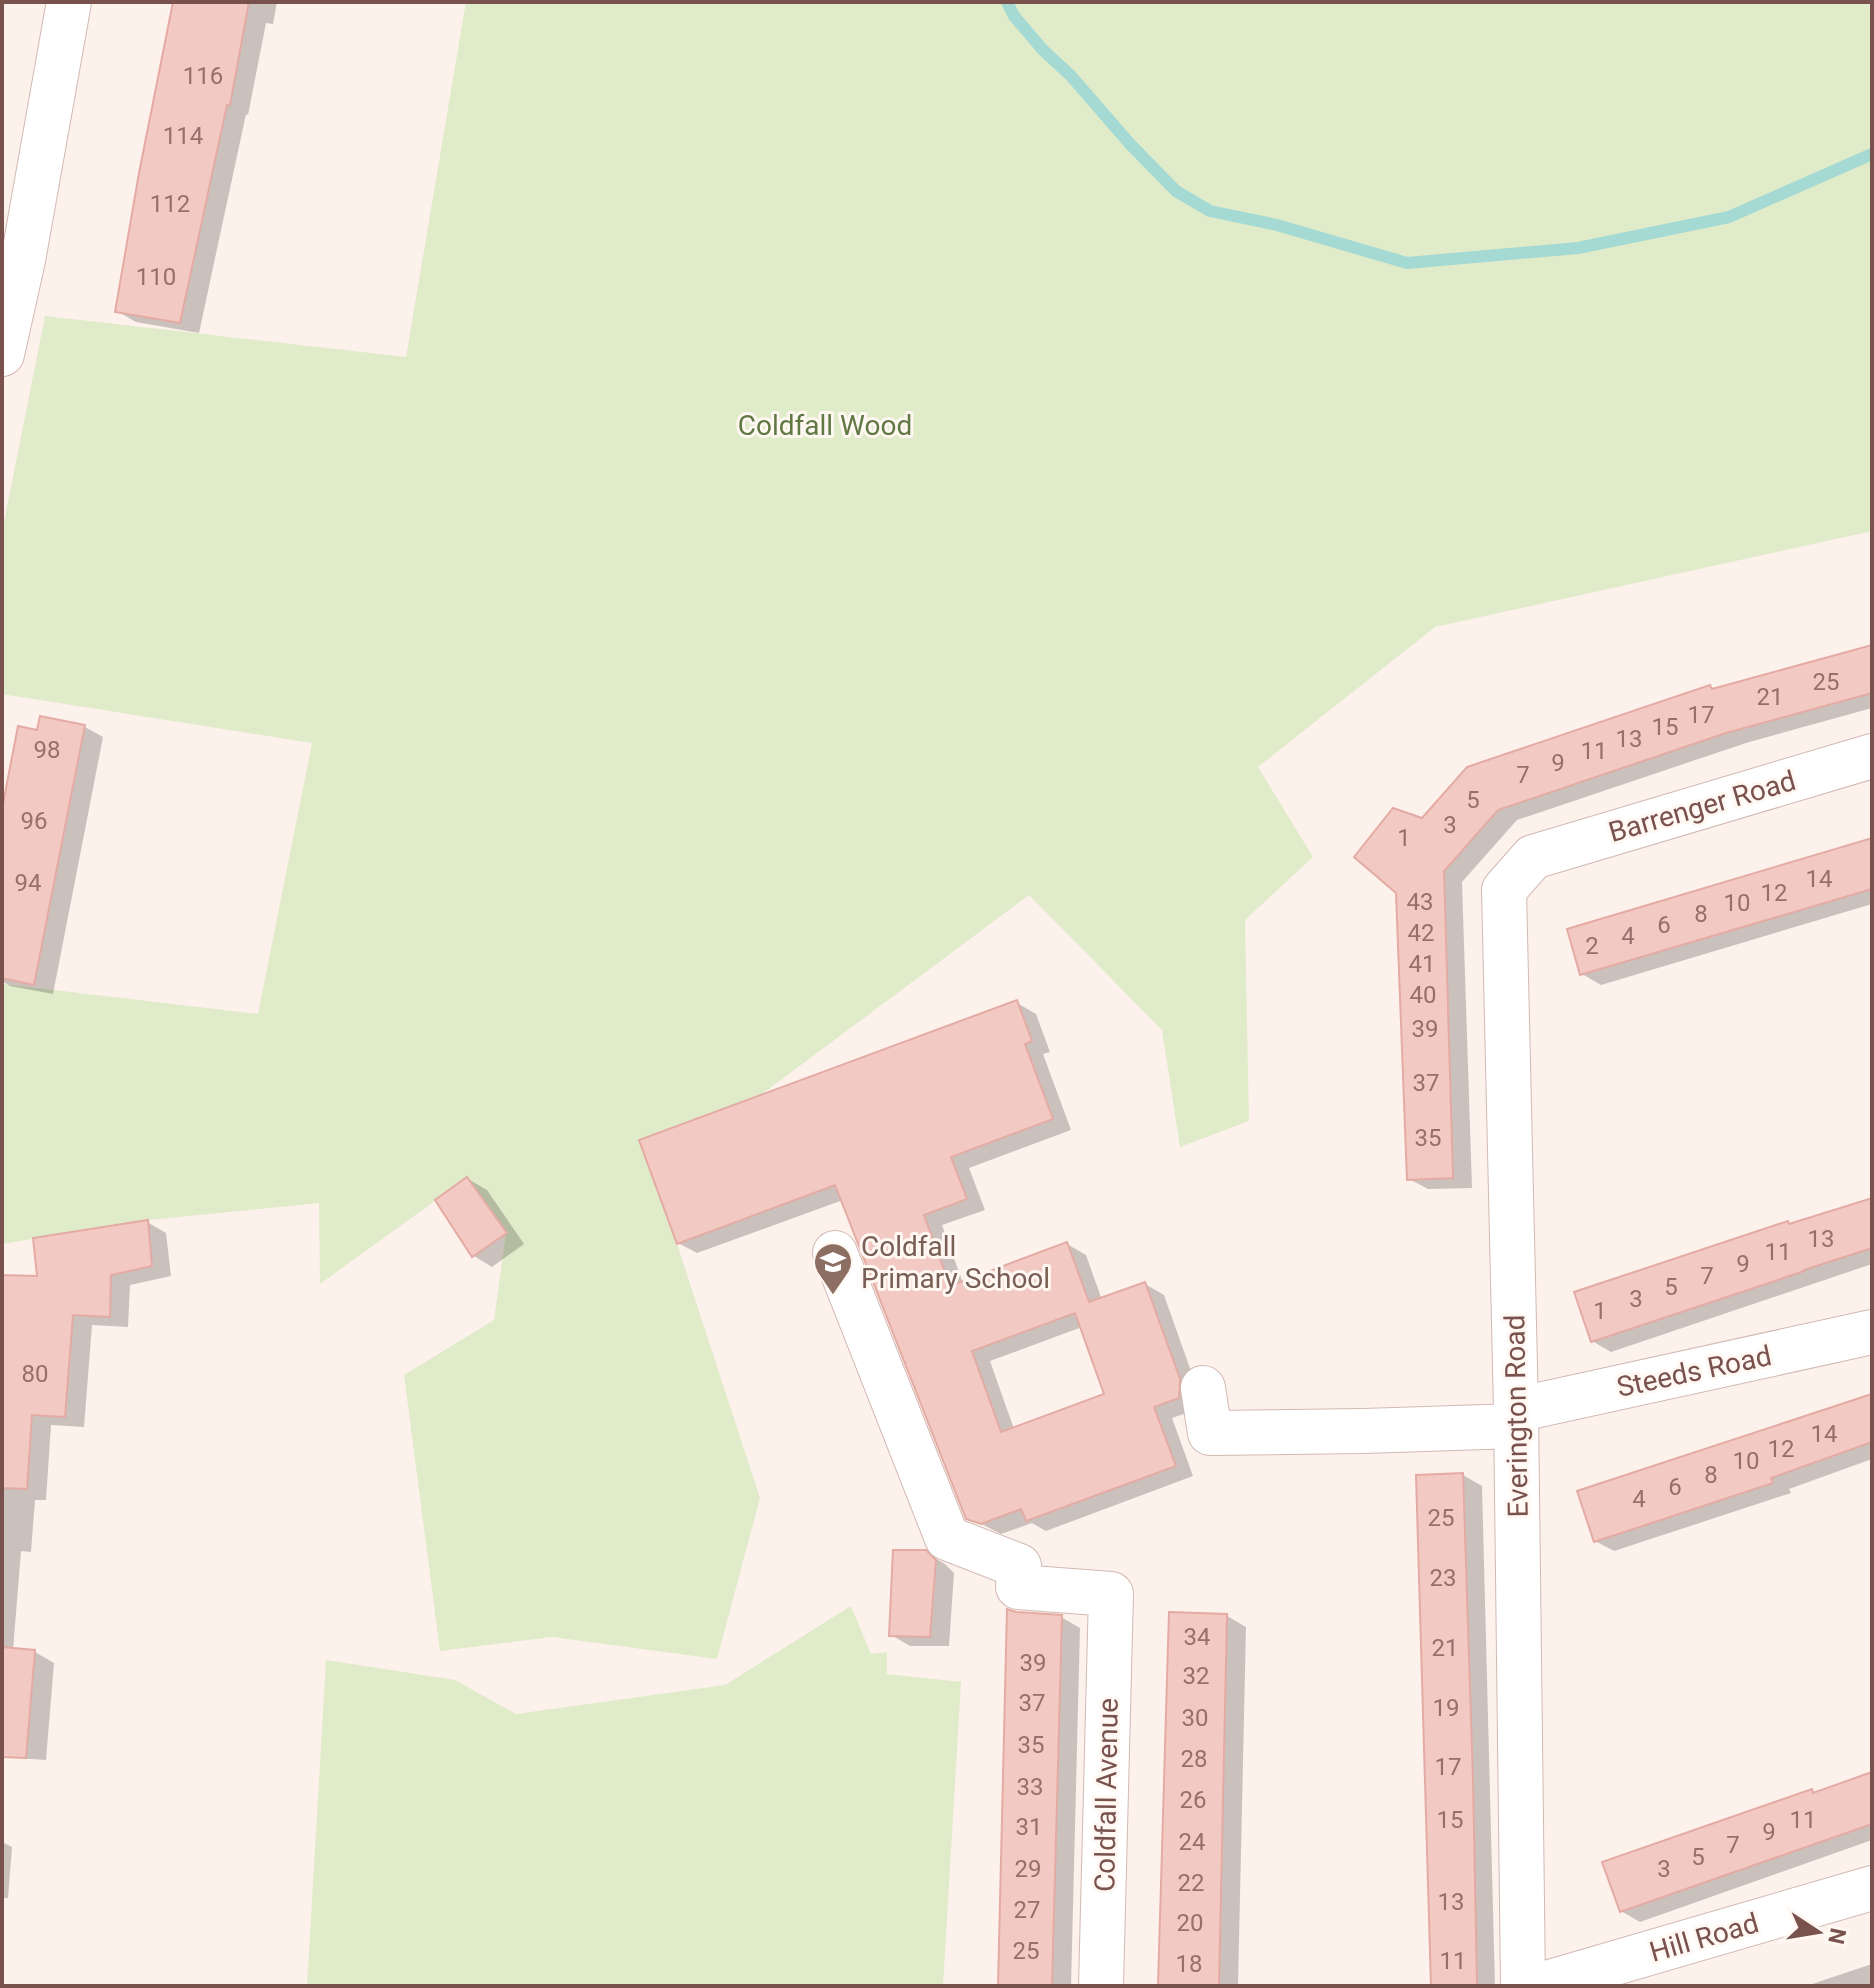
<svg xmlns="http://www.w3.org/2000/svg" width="1874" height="1988" font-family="Roboto,sans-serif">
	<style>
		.green { fill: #e0ebc9 }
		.shadow { fill: #0003; fill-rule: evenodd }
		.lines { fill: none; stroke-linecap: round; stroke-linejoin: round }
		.stream { stroke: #a5d9d3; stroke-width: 12 }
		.building { fill: #f2cac3; stroke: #e4aba4; stroke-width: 2; fill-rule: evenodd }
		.minor-casing { stroke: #d2b9b3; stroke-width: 46 }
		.minor { stroke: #fff; stroke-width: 44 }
		.labels { text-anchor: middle; stroke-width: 6; stroke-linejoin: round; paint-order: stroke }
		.number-label { font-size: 24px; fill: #97706b }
		.park-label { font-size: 28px; fill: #607842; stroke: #fff7f2 }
		.street-label { font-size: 28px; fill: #79524e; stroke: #fff7f2 }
		.education-label { font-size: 28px; fill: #785e54; stroke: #fff7f2; text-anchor: start }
	</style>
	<rect width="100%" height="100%" fill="#fdf1ec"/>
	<!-- green -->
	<path class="green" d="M466,2H1872V531L1435,627L1258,767L1313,857L1245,920L1249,1121L1180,1147L1162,1030L1029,895L762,1094L639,1140L677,1244L760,1498L717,1659L552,1637L440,1651L404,1375L494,1320L506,1233L468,1177L320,1284L319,1203L148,1220L2,1244V984L258,1014L312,743L2,694V532L45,316L406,357Z
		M851,1606L871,1654L887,1652V1674L961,1682L943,1986H307L326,1660L455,1680L516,1714L725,1685Z"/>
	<!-- shadow -->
	<path class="shadow" d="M175,2H277L273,24L266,23L248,115L246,114L199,333L136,322L117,311Z
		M1872,647V708L1746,743L1517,820L1462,882L1472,1188L1428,1189L1409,1179L1423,820L1710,687L1716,690Z
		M85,727L103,737L53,994L10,986L2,981V819L38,732Z
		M1872,840V904L1601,985L1582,974Z
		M1017,1003L1036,1014L1050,1052L1043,1054L1071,1130L969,1168L985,1210L942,1225L963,1283L1067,1244L1086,1255L1102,1300L1145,1284L1164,1295L1198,1391V1409L1172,1418L1193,1476L1046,1531L1032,1523L1001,1534L968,1517L843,1200L697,1253L678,1243ZM1082,1327L1107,1395L1014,1429L990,1361Z
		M468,1179L487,1190L524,1244L492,1267L474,1256Z
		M1872,1200V1264L1611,1352L1592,1341L1787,1223L1791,1225Z
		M147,1222L166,1233L171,1276L130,1285L128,1327L92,1325L84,1427L51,1425L46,1500H35L31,1552L21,1551L13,1650L35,1652L54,1663L46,1760L2,1757V1277L39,1278Z
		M1872,1396V1459L1789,1489L1791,1493L1614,1551L1595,1541Z
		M1463,1475L1482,1486L1495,1986H1432Z
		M925,1552L945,1564L954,1573L949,1646H910L891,1635Z
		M1227,1616L1246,1627L1238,1986H1160Z
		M1061,1617L1080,1628L1071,1986H1000Z
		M1872,1774V1840L1640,1922L1621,1911L1812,1791L1816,1794Z
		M2,1842L12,1847L8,1898H3L2,1926Z
		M1872,1964V1986H1807L1818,1982Z"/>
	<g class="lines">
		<!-- stream -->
		<path class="stream" d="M1007,2L1014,16L1043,50L1071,76L1130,144L1176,191L1210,211L1277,225L1407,263L1578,248L1729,217L1872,154"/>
	</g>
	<!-- building -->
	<path class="building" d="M173,2H249L230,105H227L180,323L115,312L139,173Z
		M1872,645V693L1726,733L1498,810L1444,871L1453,1178L1407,1180L1396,893L1354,857L1393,808L1422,818L1467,767L1710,685L1712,689Z
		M40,716L85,725L34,985L2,978V809L18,726L37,730Z
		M1872,838V889L1580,975L1567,929Z
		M1017,1000L1032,1041L1025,1044L1053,1119L951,1157L967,1199L924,1215L950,1286L1067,1242L1089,1302L1145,1282L1180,1379L1179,1398L1154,1407L1176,1466L1026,1521L1021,1509L981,1524L966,1519L835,1185L677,1244L639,1140ZM1075,1313L1104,1394L1001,1432L972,1351Z
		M467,1177L507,1233L472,1257L435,1200Z
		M1872,1198V1248L1804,1270V1271L1769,1283L1591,1342L1574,1292L1788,1221L1789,1224Z
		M148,1220L152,1266L111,1275L110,1317L73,1315L65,1417L32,1415L27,1489L2,1488V1275L37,1276L33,1238Z
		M1872,1394V1442L1771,1478L1773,1483L1594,1542L1577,1491Z
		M1463,1473L1473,1781L1477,1986H1431L1416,1475Z
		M893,1550H926L936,1560L930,1637L889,1636Z
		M1007,1609L1016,1612L1062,1615L1052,1986H998Z
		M1169,1612L1227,1614L1219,1986H1158Z
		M2,1647L35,1650L26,1758L2,1757Z
		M1872,1772V1824L1620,1912L1602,1862L1812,1789L1813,1793Z"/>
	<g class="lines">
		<!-- minor casing -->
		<g class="minor-casing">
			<path id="minor" d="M2,354L23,260L69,2
				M835,1253L947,1538L1019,1566L1018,1587L1111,1594L1101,1986
				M1203,1388L1210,1433L1364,1431L1516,1426
				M1516,1410L1872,1332
				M1523,1986L1516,1410L1504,890L1533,857L1872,756
				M1536,1986L1872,1888"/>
		</g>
		<!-- minor -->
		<use href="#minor" class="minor"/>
	</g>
	<!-- icons -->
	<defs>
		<g id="school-pin" transform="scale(2)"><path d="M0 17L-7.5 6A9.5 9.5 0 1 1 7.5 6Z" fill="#8d6e63" stroke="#fff7f2"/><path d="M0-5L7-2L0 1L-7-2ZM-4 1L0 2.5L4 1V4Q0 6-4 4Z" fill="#fff"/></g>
	</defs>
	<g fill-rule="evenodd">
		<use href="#school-pin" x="833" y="1262"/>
	</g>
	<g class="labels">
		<!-- number labels -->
		<g class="number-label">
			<text x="203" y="84">116</text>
			<text x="183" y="144">114</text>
			<text x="170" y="212">112</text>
			<text x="156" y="285">110</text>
			<text x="1826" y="690">25</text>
			<text x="1770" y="705">21</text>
			<text x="1701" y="723">17</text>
			<text x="1665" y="735">15</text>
			<text x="1629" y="747">13</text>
			<text x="47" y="758">98</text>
			<text x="1594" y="759">11</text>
			<text x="1558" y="771">9</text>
			<text x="1523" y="783">7</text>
			<text x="1473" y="808">5</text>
			<text x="34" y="829">96</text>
			<text x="1450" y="833">3</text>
			<text x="1404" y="846">1</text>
			<text x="1819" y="887">14</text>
			<text x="28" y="891">94</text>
			<text x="1774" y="901">12</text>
			<text x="1420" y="910">43</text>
			<text x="1737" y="911">10</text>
			<text x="1701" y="922">8</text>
			<text x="1664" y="933">6</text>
			<text x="1421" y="941">42</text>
			<text x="1628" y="944">4</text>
			<text x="1592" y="954">2</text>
			<text x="1422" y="972">41</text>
			<text x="1423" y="1003">40</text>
			<text x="1425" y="1037">39</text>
			<text x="1426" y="1091">37</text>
			<text x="1428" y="1146">35</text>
			<text x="1821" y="1247">13</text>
			<text x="1778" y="1260">11</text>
			<text x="1743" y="1272">9</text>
			<text x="1707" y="1284">7</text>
			<text x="1671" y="1295">5</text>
			<text x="1636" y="1307">3</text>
			<text x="1600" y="1319">1</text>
			<text x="35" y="1382">80</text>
			<text x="1824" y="1442">14</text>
			<text x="1781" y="1457">12</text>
			<text x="1746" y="1469">10</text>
			<text x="1711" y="1483">8</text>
			<text x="1675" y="1495">6</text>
			<text x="1639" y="1507">4</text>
			<text x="1441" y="1526">25</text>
			<text x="1443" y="1586">23</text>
			<text x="1197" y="1645">34</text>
			<text x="1445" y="1656">21</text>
			<text x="1033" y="1671">39</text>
			<text x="1196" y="1684">32</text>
			<text x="1032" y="1711">37</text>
			<text x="1446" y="1716">19</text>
			<text x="1195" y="1726">30</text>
			<text x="1031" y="1753">35</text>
			<text x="1194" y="1767">28</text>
			<text x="1448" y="1775">17</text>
			<text x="1030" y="1795">33</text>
			<text x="1193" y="1808">26</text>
			<text x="1450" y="1828">15</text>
			<text x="1803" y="1828">11</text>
			<text x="1029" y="1835">31</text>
			<text x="1769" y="1840">9</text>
			<text x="1192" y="1850">24</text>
			<text x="1733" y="1853">7</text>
			<text x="1698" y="1865">5</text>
			<text x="1028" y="1877">29</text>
			<text x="1664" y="1877">3</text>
			<text x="1191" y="1891">22</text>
			<text x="1451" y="1910">13</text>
			<text x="1027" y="1918">27</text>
			<text x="1190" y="1931">20</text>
			<text x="1026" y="1959">25</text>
			<text x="1453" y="1969">11</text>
			<text x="1189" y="1972">18</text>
		</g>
		<!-- park labels -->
		<g class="park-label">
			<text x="825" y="435">Coldfall Wood</text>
		</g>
		<!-- street labels -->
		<g class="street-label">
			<text transform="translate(1702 806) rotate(-16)" y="10">Barrenger Road</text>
			<text transform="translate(1694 1371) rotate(-12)" y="10">Steeds Road</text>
			<text transform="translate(1516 1416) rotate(-91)" y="10">Everington Road</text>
			<text transform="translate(1106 1795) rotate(-89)" y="10">Coldfall Avenue</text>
			<text transform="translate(1704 1937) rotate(-16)" y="10">Hill Road</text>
		</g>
		<!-- education labels -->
		<g class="education-label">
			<text x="861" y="1256">Coldfall<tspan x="861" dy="32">Primary School</tspan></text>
		</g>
	</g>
	<!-- border -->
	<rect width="1874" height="1988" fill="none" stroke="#79524e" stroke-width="8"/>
	<!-- north arrow -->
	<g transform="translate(1818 1932) rotate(102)" stroke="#fff7f2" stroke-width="6" paint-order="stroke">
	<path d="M0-6L14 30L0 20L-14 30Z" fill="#79524e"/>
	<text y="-12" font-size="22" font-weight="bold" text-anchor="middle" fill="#79524e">N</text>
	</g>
</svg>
